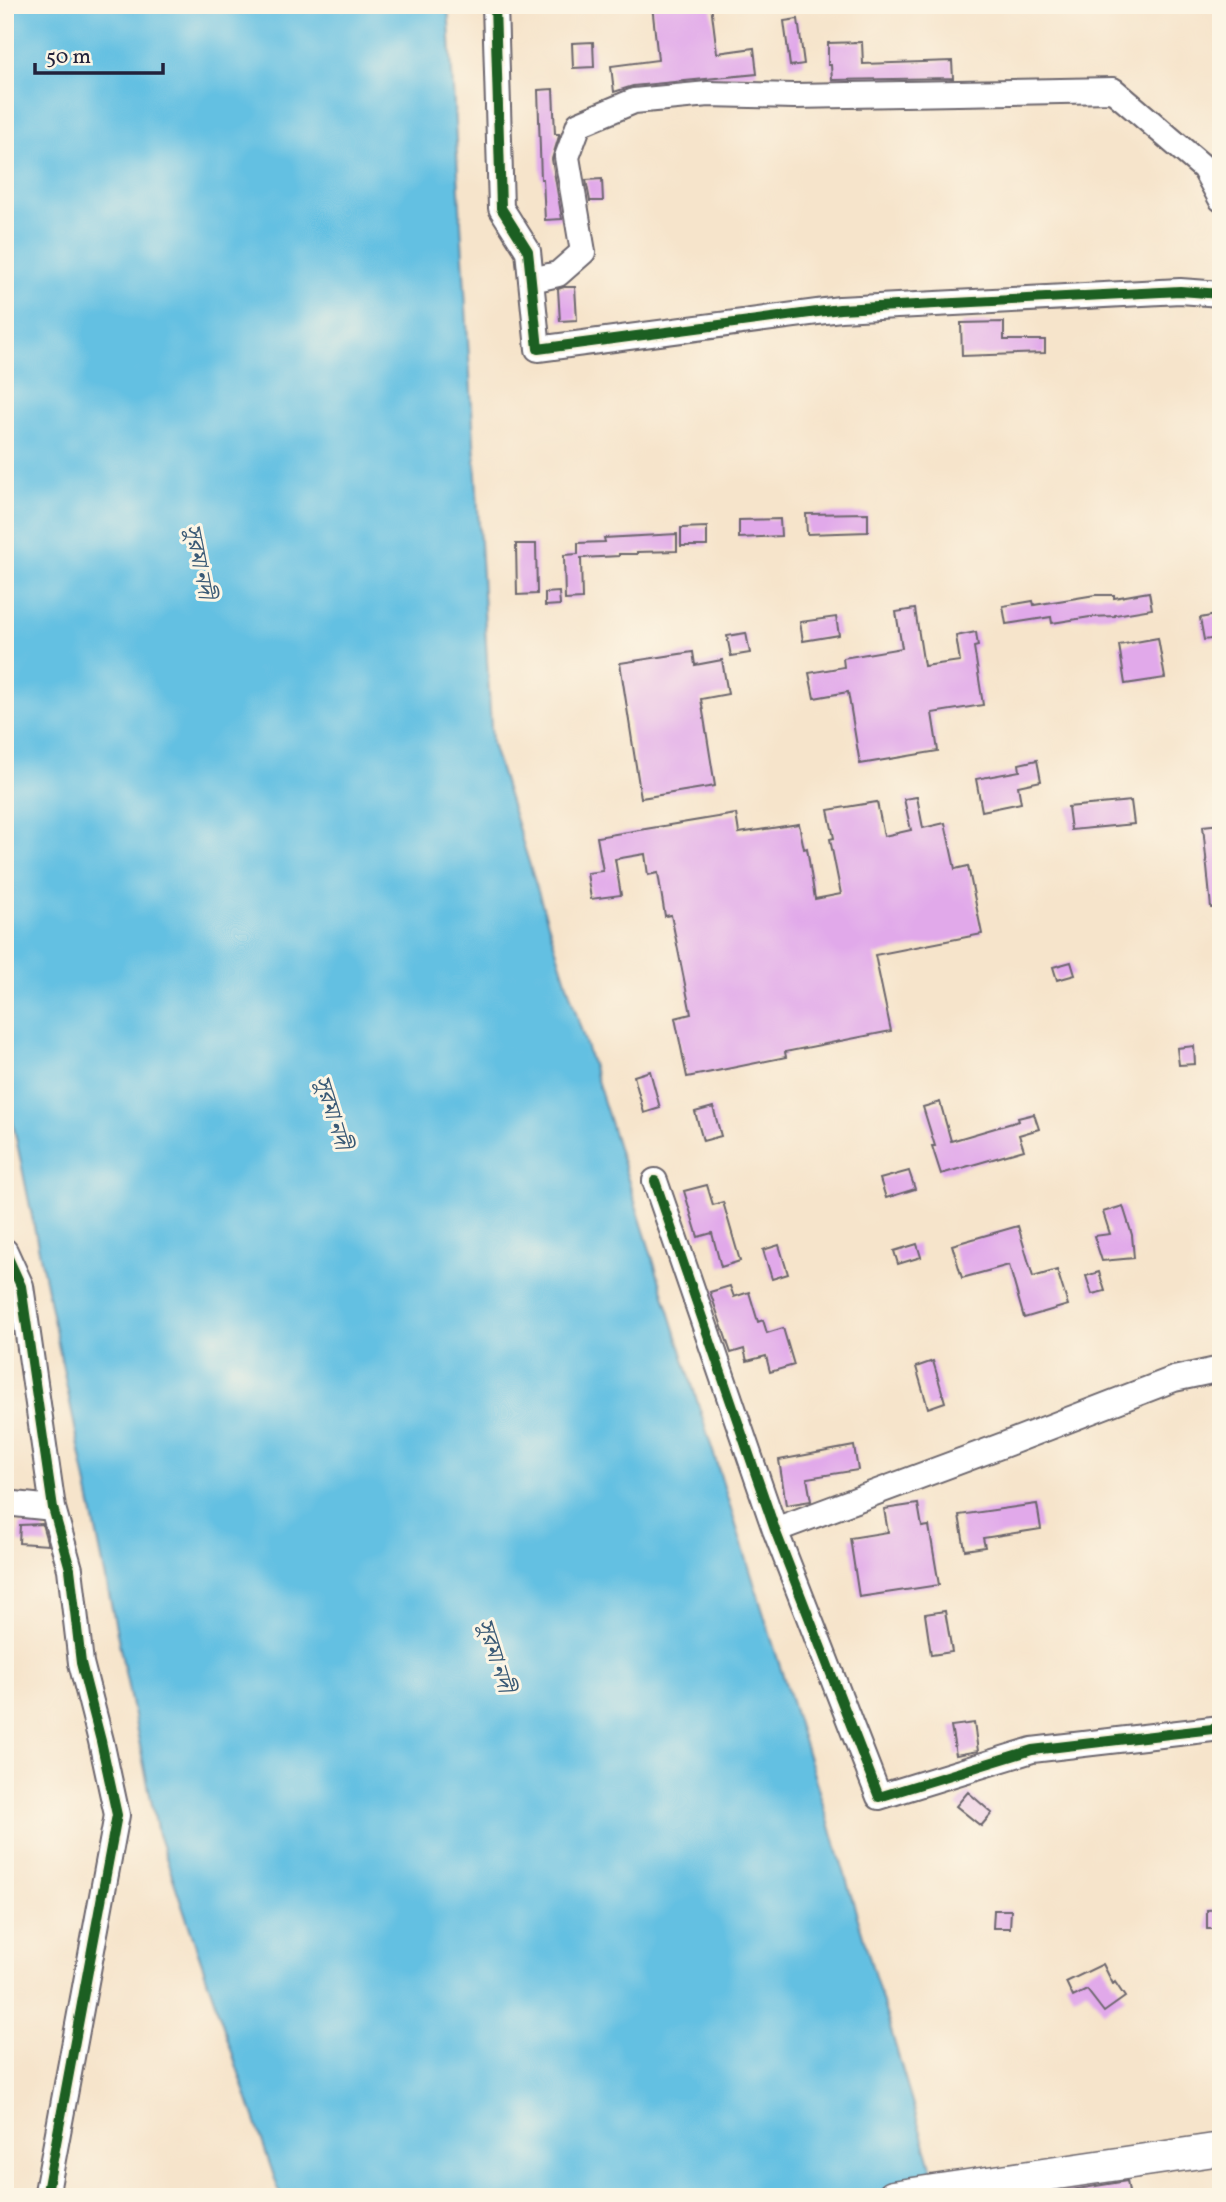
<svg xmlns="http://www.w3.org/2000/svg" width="1226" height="2202" font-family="Vollkorn,'Noto Serif Bengali',serif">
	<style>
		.water { fill: #64c0e2; stroke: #43718e; stroke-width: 2 }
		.building { fill: #e1a9ea }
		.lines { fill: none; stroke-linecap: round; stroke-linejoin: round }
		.minor-casing { stroke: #6c666d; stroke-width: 28 }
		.major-casing { stroke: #6c666d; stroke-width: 35 }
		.minor { stroke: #fff; stroke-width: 24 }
		.major { stroke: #fff; stroke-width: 32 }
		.cycleway-casing { stroke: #fcf5e5; stroke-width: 15 }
		.cycleway { stroke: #1b5e20; stroke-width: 10 }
		.labels { text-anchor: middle; stroke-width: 6; stroke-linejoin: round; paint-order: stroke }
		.water-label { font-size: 23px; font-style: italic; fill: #395975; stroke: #fcf5e5 }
	</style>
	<rect width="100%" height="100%" fill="#fcf5e5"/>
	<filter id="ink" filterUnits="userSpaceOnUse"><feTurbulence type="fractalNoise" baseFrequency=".0143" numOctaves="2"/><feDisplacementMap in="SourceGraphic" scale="14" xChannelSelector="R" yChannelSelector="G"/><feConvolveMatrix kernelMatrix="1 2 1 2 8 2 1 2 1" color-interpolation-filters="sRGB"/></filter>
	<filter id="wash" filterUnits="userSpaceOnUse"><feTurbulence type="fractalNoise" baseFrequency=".00686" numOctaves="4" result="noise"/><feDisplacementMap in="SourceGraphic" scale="28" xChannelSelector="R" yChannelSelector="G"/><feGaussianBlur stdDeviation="1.57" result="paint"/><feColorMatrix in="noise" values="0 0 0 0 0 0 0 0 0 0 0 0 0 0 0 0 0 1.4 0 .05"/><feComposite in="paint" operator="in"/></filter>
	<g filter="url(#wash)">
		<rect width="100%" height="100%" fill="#f6e4cb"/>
		<!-- water -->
		<path class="water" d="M5,5H448L492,744L843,1868L940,2197H281L158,1834L5,1084Z"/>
		<g id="blocks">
			<!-- building -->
			<path class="building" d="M652,5H711L717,53L754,48L757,74L633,86L614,92L611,66L658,60Z
				M798,19L804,64L790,66L784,21Z
				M593,42L594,67L573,68L572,43Z
				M862,42L863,64L952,61L953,78L832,80L831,65H828V43Z
				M553,89L555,134H559V136L552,159L562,219L545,220L543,179H541L538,90Z
				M602,179L603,201H590L586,180Z
				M564,287H575L577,320L560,321L558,289Z
				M1004,322V340H1045V353L962,356L961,323Z
				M868,513V532L807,534L806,514Z
				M780,519L781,536L739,538V520Z
				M707,527V546H681V528Z
				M677,534V551L637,552V554H619V556L581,558L582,599L565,600L564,555L578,554V543L605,542L604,538Z
				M516,544H536L537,594L517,595Z
				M559,592L560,605L545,606V593Z
				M1149,592L1152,609L1115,615V616L1090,617L1052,623L1051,617L1006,624L1003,606L1033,601L1034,605L1095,595H1114V598Z
				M915,609L924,666L960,661L956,636L976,632L978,646L974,647L983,705L932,713L938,751L860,764L848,692L814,698L809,673L844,667L843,658L902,648L896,612Z
				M1216,615L1219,638L1204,640L1200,618Z
				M836,617L839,635L803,641L800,622Z
				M746,633L750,653L731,656L727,636Z
				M1158,638L1165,678L1125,684L1119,645Z
				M693,652L695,665L722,660L728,694L701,699L715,786L641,798L620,663Z
				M1037,760L1041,781L1018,786L1021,803L982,811L976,779L1020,771L1019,764Z
				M917,797L923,828L945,823L955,869L968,866L982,934L875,955L891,1031L785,1052L786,1057L687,1077L675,1018L691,1014L671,915L665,916L658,873L648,875L645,854L615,859L621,895L591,899L587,873L603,871L597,837L736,814L739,833L799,824L804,849L807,848L815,899L841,894L830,839L834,838L828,810L877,802L884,836L911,830L904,799Z
				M1131,801L1134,824L1071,830L1068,807Z
				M1221,824V908H1211L1203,826Z
				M1071,962L1075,975L1057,980L1053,967Z
				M1194,1046L1195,1064L1179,1065L1177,1048Z
				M650,1071L660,1108L644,1113L634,1076Z
				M940,1102L951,1141L1019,1121L1018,1118L1034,1114L1039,1129L1019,1135L1024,1150L941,1174L932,1146H935L923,1107Z
				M713,1107L721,1136L703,1141L695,1112Z
				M909,1171L915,1189L886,1198L880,1179Z
				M707,1185L713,1205L723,1202L740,1261L721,1267L712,1233L698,1237L684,1191Z
				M1123,1206L1132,1235L1134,1258L1102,1261L1094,1236L1110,1234L1103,1212Z
				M1018,1226L1033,1277L1057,1270L1068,1305L1024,1318L1009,1265L962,1278L952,1245Z
				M917,1244L921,1257L898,1264L894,1251Z
				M779,1245L788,1274L772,1279L763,1250Z
				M1099,1272L1105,1291L1092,1294L1086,1276Z
				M730,1286L734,1297L749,1292L758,1322L763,1320L767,1333L783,1328L794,1365L770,1372L766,1356L747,1361L744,1349L731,1353L710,1292Z
				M933,1361L945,1402L928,1408L916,1367Z
				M854,1446L858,1470L807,1478L811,1501L786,1505L779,1460Z
				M918,1504L922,1527L929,1526L939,1585L859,1597L850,1538L888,1532L884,1509Z
				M1037,1504L1041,1529L983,1538L985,1547L965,1550L959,1515Z
				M42,1524L48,1545L19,1543L20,1525Z
				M945,1611L952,1652L931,1655L925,1614Z
				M974,1723L978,1751L956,1755L951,1726Z
				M968,1792L992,1813L981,1826L956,1806Z
				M1221,1909V1929H1207V1910Z
				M994,1910H1011L1010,1928H993Z
				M1103,1964L1113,1984L1115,1982L1125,1997L1104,2012L1087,1990L1073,1997L1066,1982Z
				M1127,2181L1130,2197H1065V2191Z"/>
		</g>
	</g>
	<g filter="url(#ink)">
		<use href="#blocks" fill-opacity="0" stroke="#6c666d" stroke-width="2"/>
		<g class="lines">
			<!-- minor casing -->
			<g class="minor-casing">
				<path id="minor" d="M495,5L501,208L528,251L538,349L840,309L1180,291L1221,294
					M532,280L558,274L583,252L567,157L579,124L634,101L708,94L794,96L1113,90L1204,168L1221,199
					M655,1181L775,1530L879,1797L1032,1750L1221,1728
					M5,1251L21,1286L53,1508L70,1569L81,1663L101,1741L117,1815L46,2197
					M5,1503L53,1508
					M775,1530L1006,1444L1174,1379L1221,1369"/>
			</g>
			<!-- major casing -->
			<g class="major-casing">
				<path id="major" d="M893,2197L1221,2149"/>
			</g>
			<!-- minor -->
			<use href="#minor" class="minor"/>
			<!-- major -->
			<use href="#major" class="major"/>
			<!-- cycleway casing -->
			<g class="cycleway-casing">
				<path id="cycleway" d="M495,5L501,208L528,251L538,349L840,309L1180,291L1221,294
					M655,1181L775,1530L879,1797L1032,1750L1221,1728
					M5,1251L21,1286L53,1508L70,1569L81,1663L101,1741L117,1815L46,2197"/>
			</g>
			<!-- cycleway -->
			<use href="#cycleway" class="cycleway"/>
		</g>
	</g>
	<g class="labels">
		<!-- water labels -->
		<g class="water-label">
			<text transform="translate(200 561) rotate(79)" y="8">সুরমা নদী</text>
			<text transform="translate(333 1112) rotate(73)" y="8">সুরমা নদী</text>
			<text transform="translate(496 1655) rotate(73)" y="8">সুরমা নদী</text>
		</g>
	</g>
	<!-- margin -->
	<rect width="1226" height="2202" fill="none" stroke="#fcf5e5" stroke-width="28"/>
	<!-- scale -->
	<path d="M35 63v10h128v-10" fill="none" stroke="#22223b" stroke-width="3.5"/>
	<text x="46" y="63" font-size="21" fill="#22223b" stroke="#fcf5e5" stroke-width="5" paint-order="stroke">50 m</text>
</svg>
